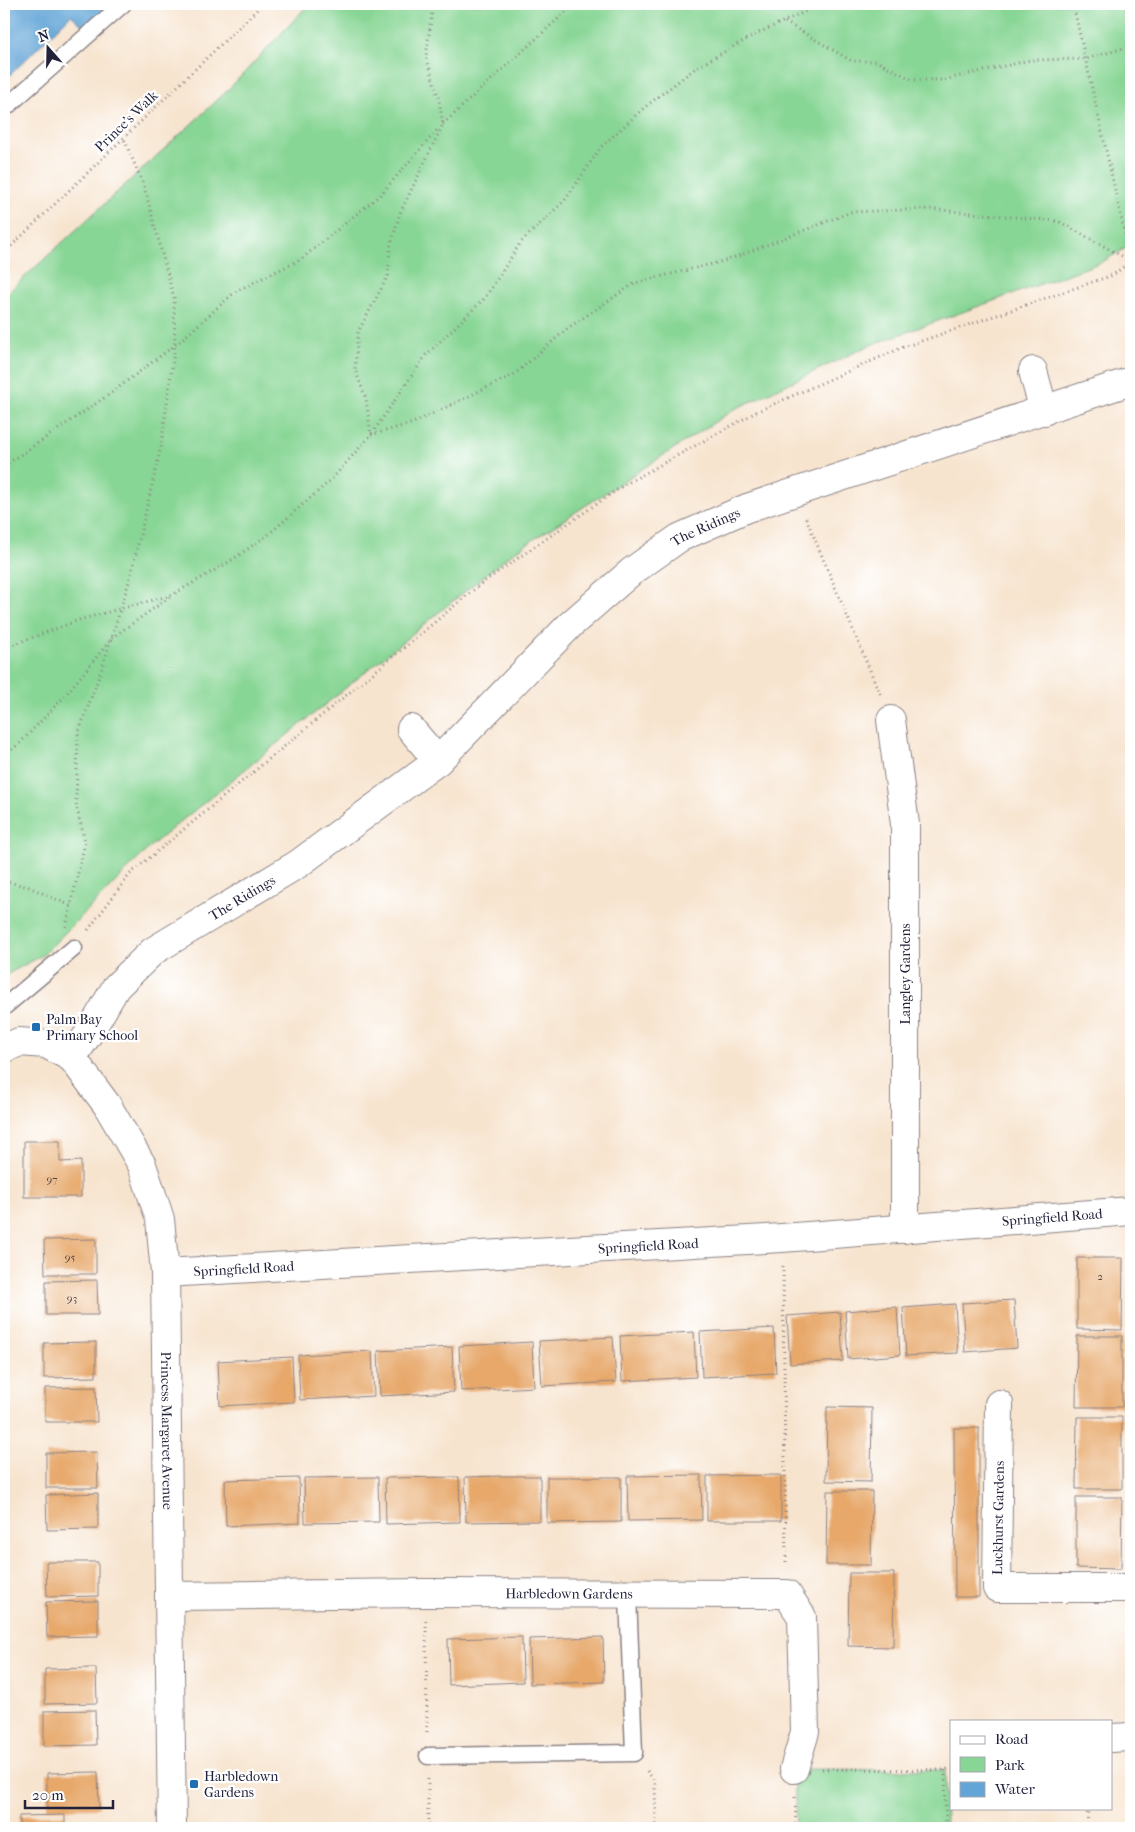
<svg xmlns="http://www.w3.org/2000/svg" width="1135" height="1832" font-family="'IM FELL French Canon',serif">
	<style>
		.green { fill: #88d695; stroke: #557c68 }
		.water { fill: #63a5d7; stroke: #426489 }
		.building { fill: #e7a86a }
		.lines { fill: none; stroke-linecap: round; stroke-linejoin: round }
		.lane-casing { stroke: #8c8385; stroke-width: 19 }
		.street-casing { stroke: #8c8385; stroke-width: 30 }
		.secondary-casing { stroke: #8c8385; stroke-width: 30 }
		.path { stroke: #8c8385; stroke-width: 3; stroke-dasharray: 1 4; stroke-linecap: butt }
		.lane { stroke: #fff; stroke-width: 16 }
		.street { stroke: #fff; stroke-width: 28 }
		.secondary { stroke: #fff; stroke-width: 28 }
		.poi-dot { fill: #1f6fb2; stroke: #fff; stroke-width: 2 }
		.labels { text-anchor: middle; stroke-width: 4.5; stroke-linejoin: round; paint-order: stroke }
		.number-label { font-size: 11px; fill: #534447 }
		.street-label { font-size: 14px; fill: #22223b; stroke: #fff }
		.poi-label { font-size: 14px; fill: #22223b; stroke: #fff; text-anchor: start }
	</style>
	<rect width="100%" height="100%" fill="#fff"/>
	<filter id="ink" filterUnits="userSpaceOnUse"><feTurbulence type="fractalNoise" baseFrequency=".02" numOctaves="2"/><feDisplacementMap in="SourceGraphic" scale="10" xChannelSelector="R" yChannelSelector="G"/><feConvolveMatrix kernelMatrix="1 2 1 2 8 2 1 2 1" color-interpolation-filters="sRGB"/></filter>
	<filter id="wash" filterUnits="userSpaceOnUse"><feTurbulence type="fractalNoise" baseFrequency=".0096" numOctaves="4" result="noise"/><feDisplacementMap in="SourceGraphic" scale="20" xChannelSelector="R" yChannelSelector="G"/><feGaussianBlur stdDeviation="1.12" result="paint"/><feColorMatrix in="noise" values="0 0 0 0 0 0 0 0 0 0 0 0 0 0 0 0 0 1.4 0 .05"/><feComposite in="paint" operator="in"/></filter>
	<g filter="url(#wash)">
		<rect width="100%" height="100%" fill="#f7e4cf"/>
		<!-- green -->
		<path class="green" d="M309,4H1131V245L1102,262L868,346L735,409L511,554L153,844L43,955L4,976V296L225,93Z
			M794,1769L945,1770L946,1828H796Z"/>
		<!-- water -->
		<path class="water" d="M4,4H112L86,29L71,15L4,81Z"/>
		<g id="blocks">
			<!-- building -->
			<path class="building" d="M24,1141H60V1162L81,1161V1197H24Z
				M96,1239V1274H45L44,1240Z
				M1077,1258H1123L1122,1330L1077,1329Z
				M97,1280L98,1315H46V1281Z
				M1014,1300L1017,1348L965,1352L962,1303Z
				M955,1304L958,1353L906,1356L903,1308Z
				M897,1307L900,1355L848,1359L845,1311Z
				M840,1312L843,1361L790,1364L787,1316Z
				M774,1328L776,1373L702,1377L700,1332Z
				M694,1332L696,1377L622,1381L620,1336Z
				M1077,1336H1122V1407H1076Z
				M613,1337L616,1382L542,1386L539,1341Z
				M96,1342V1377L44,1378V1343Z
				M532,1342L534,1387L461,1391L459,1346Z
				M452,1347L454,1392L380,1396L378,1351Z
				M372,1351L374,1396L300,1400L298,1355Z
				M292,1357L294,1402L220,1406L218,1361Z
				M96,1387L97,1422H45V1388Z
				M827,1407L872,1408L871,1482L826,1481Z
				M1077,1417H1122V1489H1076Z
				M954,1428H979V1597H955Z
				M97,1452L98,1488H46V1453Z
				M701,1475L702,1520L628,1521L627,1476Z
				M781,1475V1521H707V1476Z
				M502,1476H540V1521L466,1522L465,1477Z
				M378,1477L379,1522L305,1523L304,1478Z
				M459,1477L460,1522L386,1524L385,1478Z
				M547,1477H621V1522L547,1523Z
				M299,1478L300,1523L226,1526L225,1480Z
				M827,1491H872L871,1565H826Z
				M98,1493V1529L47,1530L46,1495Z
				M1076,1497H1122L1121,1569L1076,1568Z
				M46,1562H98V1596L47,1597Z
				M849,1573H894L893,1647L848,1646Z
				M98,1601V1636L47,1637L46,1602Z
				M522,1637L523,1682L449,1685L448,1639Z
				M603,1637L604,1682L530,1684L529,1639Z
				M96,1668L97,1703L45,1704V1669Z
				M95,1710L96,1745L44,1746V1711Z
				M98,1772L99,1808L47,1809V1773Z
				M65,1815V1828H19V1816Z"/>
		</g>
	</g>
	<g filter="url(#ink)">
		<use href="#blocks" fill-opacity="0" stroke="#8c8385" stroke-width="1"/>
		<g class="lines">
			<!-- lane casing -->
			<g class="lane-casing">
				<path id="lane" d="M4,109L123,4
					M4,1007L74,948
					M428,1756L634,1753L628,1595"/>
			</g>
			<!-- street casing -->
			<g class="street-casing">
				<g id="street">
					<path d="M1033,371L1044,411"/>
					<path d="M891,720L905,824V1229"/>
					<path d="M411,729L438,761"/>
					<path id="s1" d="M72,1058L91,1030L116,987L153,951L298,864L438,761L570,625L631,572L679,538L747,508L1131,381"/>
					<path d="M999,1404L997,1588H1131"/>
					<path id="s2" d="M170,1596L425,1593L787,1594L802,1617L805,1732L794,1769"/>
					<path d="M1111,1738L1131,1737"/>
				</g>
			</g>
			<!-- secondary casing -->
			<g class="secondary-casing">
				<g id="secondary">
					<path id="s3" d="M4,1049L19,1042L46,1044L72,1058L107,1105L142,1165L160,1219L165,1273L172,1828"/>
					<path id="s4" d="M165,1273L782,1238L1131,1211"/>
				</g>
			</g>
			<!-- path -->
			<path class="path" d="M433,4L426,56L439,100L443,124L400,213L390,248L388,276L358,332L355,369L366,399L371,435L413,423L515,374L568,328L635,283L728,260L851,212L929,209L1058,221L1131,261
				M1073,4L1131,261
				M785,22L852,61H876L913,80H943L1031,60L1086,59L1131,46
				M443,124L574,4
				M4,253L263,4
				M4,466L107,396L179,342L236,291L300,260L380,195L439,128
				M806,518L880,694
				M4,648L82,619L172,595L229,562L269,534L331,480L371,435L426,355L485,298L521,242L565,200L601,147L645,107L697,67L756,34L822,4
				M4,756L20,743L63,698L113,637L170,597
				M4,881L29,887L71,906
				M66,927L85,842L76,804L78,734L102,668L129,582L161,447L175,345L174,298L144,186L124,139
				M88,930L130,874L482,583L624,485L758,411L901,348L1113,275L1131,261
				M783,1266L786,1565
				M426,1621L427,1732
				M822,1769L945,1770L951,1767
				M945,1770L946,1828
				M647,1771L655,1782L656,1828
				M428,1779V1828
				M795,1797L796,1828
				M1087,1808L1088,1828"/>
			<!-- lane -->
			<use href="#lane" class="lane"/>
			<!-- street -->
			<use href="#street" class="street"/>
			<!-- secondary -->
			<use href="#secondary" class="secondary"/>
		</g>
	</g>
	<!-- markers -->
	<g class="poi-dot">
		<rect x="31" y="1022" width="10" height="10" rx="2.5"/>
		<rect x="189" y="1779" width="10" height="10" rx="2.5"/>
	</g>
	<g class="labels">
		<!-- number labels -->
		<g class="number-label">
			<text x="52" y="1183">97</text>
			<text x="70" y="1261">95</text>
			<text x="1100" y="1280">2</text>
			<text x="72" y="1302">93</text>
		</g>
		<!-- street labels -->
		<g class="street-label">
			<text transform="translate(126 121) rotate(-44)" y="5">Prince's Walk</text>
			<text dy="5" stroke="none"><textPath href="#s1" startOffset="836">The Ridings</textPath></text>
			<text dy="5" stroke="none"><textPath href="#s1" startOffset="239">The Ridings</textPath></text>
			<text transform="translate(905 974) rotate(-90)" y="5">Langley Gardens</text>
			<text dy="5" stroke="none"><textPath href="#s4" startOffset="889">Springfield Road</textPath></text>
			<text dy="5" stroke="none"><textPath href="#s4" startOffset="484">Springfield Road</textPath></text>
			<text dy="5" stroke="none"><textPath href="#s4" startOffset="79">Springfield Road</textPath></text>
			<text dy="5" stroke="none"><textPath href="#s3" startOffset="470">Princess Margaret Avenue</textPath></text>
			<text transform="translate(998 1518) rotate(-89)" y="5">Luckhurst Gardens</text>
			<text dy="5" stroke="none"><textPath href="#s2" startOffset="399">Harbledown Gardens</textPath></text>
		</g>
		<!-- poi labels -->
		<g class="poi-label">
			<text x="46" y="1024">Palm Bay<tspan x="46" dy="16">Primary School</tspan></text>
			<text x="204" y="1781">Harbledown<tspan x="204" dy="16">Gardens</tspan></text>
		</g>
	</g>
	<!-- margin -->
	<rect width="1135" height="1832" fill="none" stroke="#fff" stroke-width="20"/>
	<!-- legend -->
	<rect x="950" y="1720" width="162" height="90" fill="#ffffff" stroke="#a7a7b1"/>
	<rect x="960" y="1736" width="25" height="8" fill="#ffffff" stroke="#a7a7b1"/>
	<text x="995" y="1744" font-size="15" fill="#22223b">Road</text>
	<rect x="960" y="1757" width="25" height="15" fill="#88d695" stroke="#a7a7b1"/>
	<text x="995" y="1770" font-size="15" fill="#22223b">Park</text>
	<rect x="960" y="1782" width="25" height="15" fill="#63a5d7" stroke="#a7a7b1"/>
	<text x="995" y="1794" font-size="15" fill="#22223b">Water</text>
	<!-- north arrow -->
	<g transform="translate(48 48) rotate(340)" stroke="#ffffff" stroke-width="4" paint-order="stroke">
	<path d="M0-4L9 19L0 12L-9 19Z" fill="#22223b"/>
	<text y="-8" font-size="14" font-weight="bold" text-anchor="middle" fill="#22223b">N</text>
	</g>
	<!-- scale -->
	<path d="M25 1800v8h88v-8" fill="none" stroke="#22223b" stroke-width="2.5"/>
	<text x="32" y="1800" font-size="15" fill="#22223b" stroke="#ffffff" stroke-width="4" paint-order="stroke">20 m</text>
</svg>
